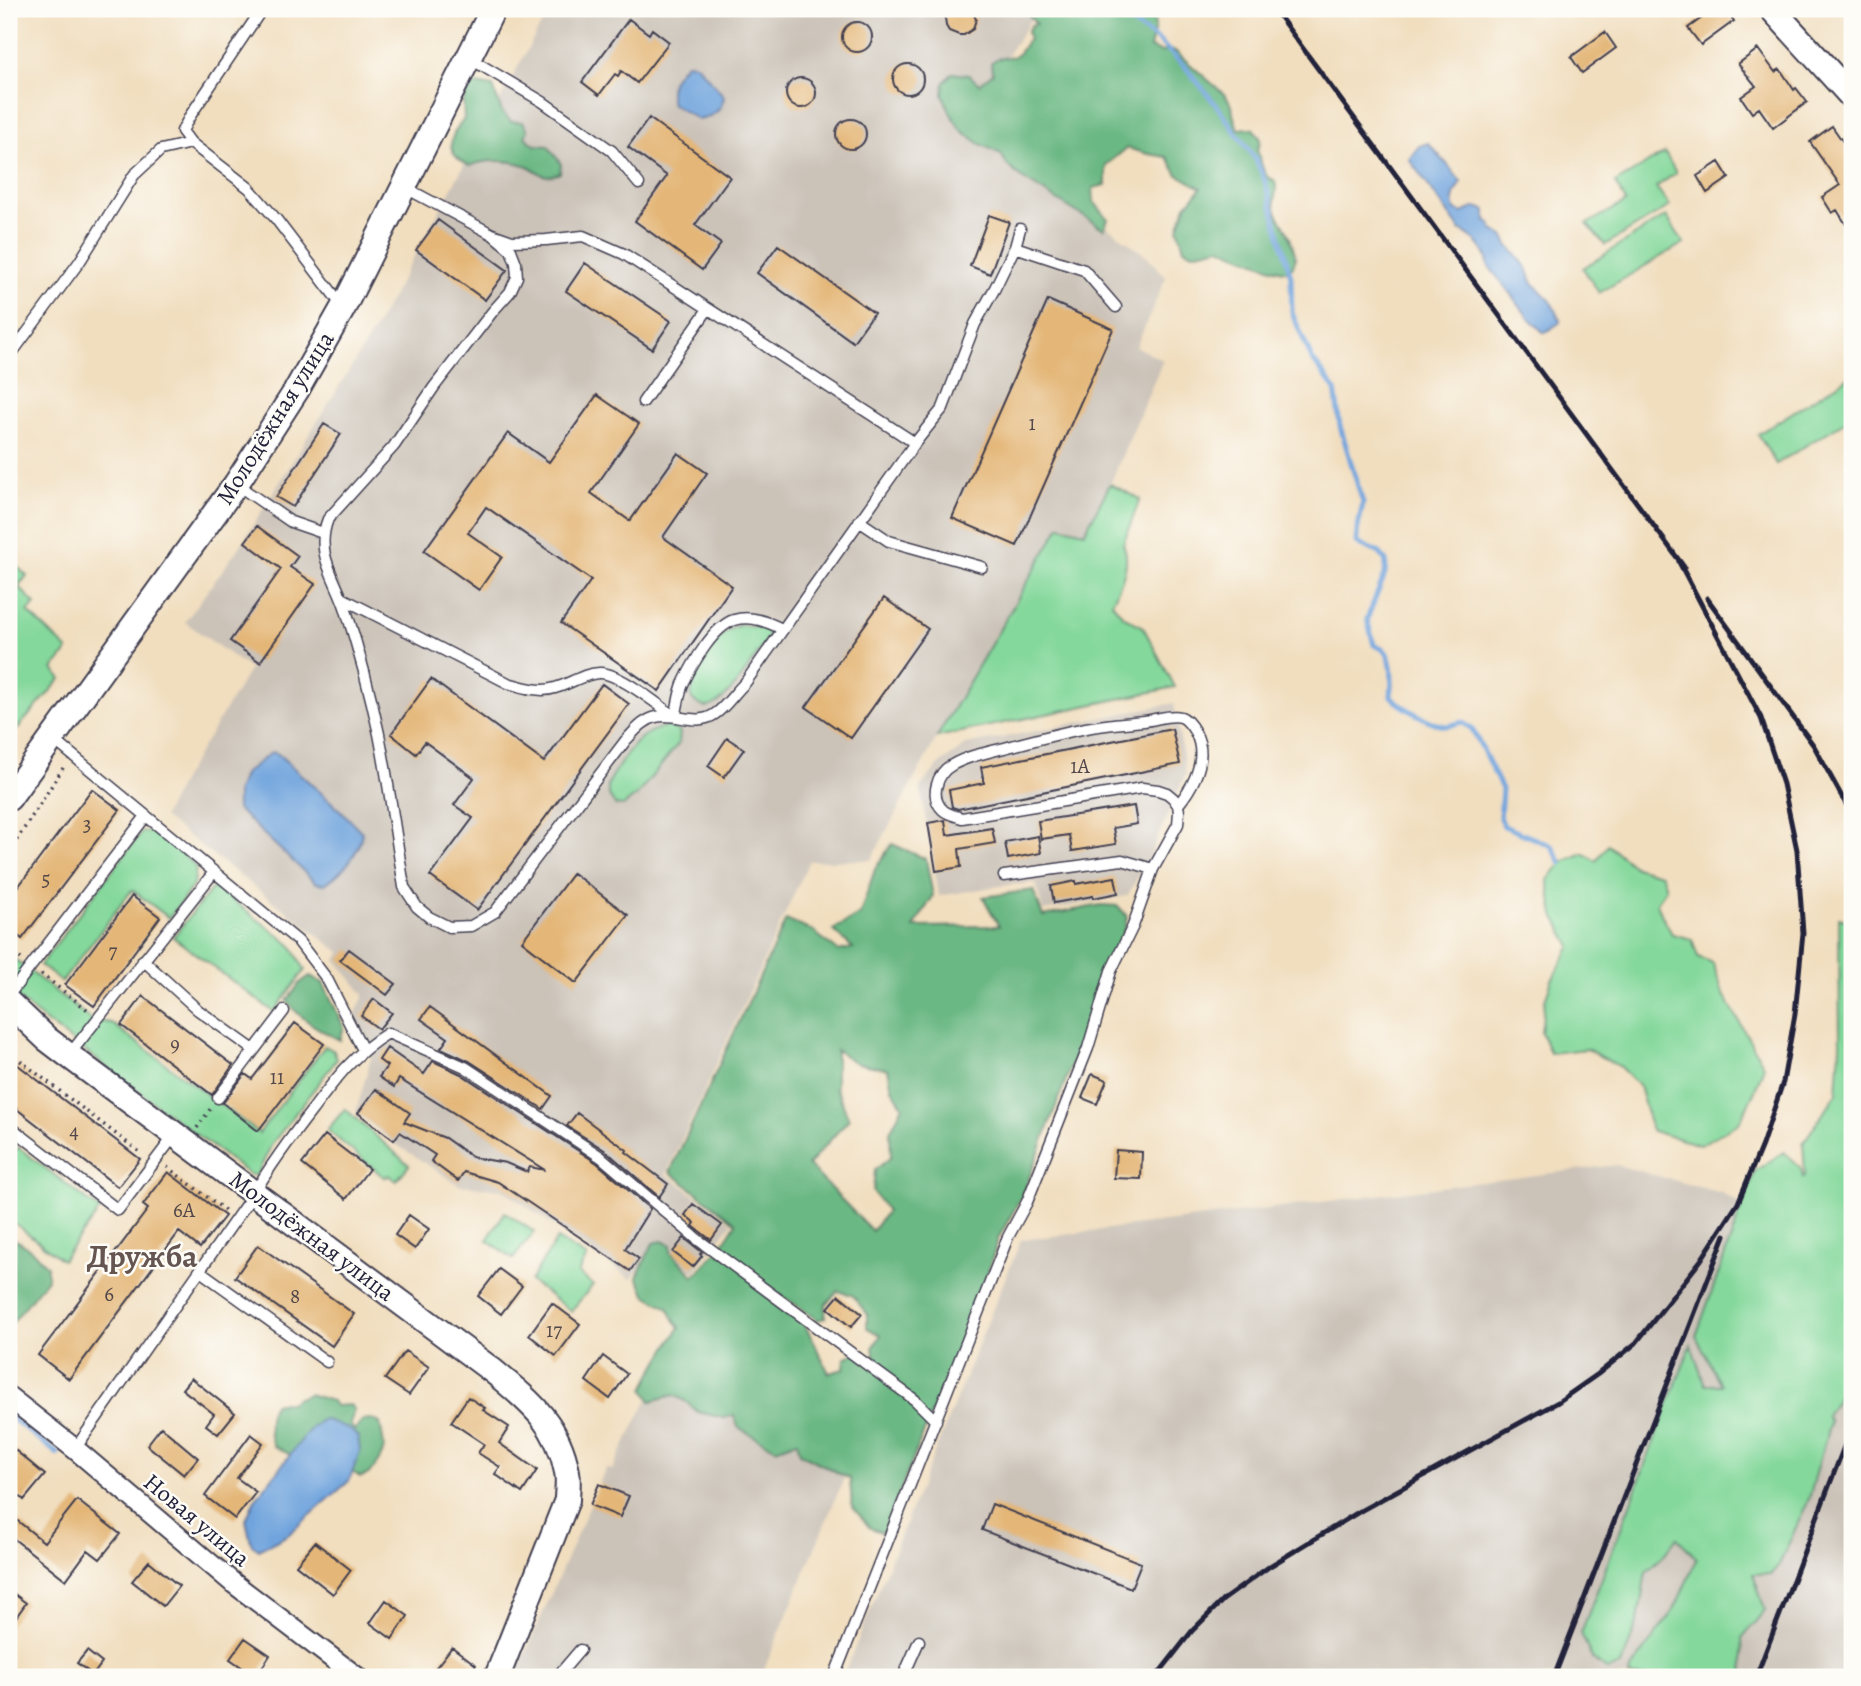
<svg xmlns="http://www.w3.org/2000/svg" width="1861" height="1686" font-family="Alegreya,serif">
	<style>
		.industrial { fill: #cbc2b8 }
		.green { fill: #84d89b; stroke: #537d6b; stroke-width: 2 }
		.forest { fill: #6bb883; stroke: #466d5f; stroke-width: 2; fill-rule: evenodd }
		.water { fill: #71a4dd; stroke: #4a638c; stroke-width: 2 }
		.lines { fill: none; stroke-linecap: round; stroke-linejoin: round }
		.stream { stroke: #71a4dd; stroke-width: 5 }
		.building { fill: #e4b779 }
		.service-casing { stroke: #413e4f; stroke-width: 13 }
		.minor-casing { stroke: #413e4f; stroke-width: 23 }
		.tertiary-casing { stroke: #413e4f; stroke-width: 28 }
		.path { stroke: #413e4f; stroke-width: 3.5; stroke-dasharray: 2 5; stroke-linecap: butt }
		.service { stroke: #fff; stroke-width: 10 }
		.minor { stroke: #fff; stroke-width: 19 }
		.tertiary { stroke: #fff; stroke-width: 24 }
		.rail { stroke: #22223b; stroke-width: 5 }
		.labels { text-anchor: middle; stroke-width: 5; stroke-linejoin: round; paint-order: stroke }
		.number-label { font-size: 21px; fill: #52474a }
		.street-label { font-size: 24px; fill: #22223b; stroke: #fdfcf7 }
		.district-label { font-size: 32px; font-weight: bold; fill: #665651; stroke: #fdfcf7 }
	</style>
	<rect width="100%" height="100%" fill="#fdfcf7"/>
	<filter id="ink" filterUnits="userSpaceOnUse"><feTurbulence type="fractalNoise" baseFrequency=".0143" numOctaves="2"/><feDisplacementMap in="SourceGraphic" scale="14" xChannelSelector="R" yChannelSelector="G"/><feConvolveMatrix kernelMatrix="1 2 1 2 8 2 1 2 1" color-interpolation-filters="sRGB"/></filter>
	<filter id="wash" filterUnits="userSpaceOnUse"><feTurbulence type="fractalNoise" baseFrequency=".00686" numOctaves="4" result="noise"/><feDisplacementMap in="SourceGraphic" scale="28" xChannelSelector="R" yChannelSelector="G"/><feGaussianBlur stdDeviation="1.57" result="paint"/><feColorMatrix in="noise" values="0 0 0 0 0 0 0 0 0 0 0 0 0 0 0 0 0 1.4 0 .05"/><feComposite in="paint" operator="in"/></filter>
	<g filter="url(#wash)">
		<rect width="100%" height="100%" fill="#f1debf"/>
		<!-- industrial -->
		<path class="industrial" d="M552,9H1022L1031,19L1006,57L972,126L1148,257L1166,277L1136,347L1163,360L1110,484L1085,533L1060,527L937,737L871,860L809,861L666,1174L732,1223L694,1272L657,1245L631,1279L502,1189L459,1185L394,1143L356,1112L371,1058L355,1015L364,995L336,960L341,953L163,817L184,777L250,669L185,622L242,543L371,335L542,23Z
			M1174,703L1186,774L1147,862L1127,896L1043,911L1036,883L999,886L939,896L920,787L941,763L966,745Z
			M1616,1165L1722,1193L1755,1213L1852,1279V1677H843L1021,1240Z
			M688,1320L860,1440L761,1677H515L606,1468L612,1470Z"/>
		<!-- green -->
		<path class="green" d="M1665,153L1676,173L1656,187L1670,206L1605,245L1587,224L1626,202L1615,183Z
			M1666,216L1684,243L1599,293L1583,268Z
			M1852,375V417L1776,464L1758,434Z
			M1110,484L1140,499L1123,544C1132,563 1120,585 1112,603L1123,616L1143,627L1175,687L937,737L1060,526L1085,532Z
			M10,560L27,576L18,586L35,604L28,612L68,650L53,669L61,679L9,738V562Z
			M740,625L761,628L770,632C761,649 727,706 707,707C701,707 696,703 692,699C688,679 712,642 729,630C733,628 736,627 740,625Z
			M668,726L680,732L679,743L637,795L623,806L615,805C610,798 607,794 608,784C624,758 634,732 668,726Z
			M152,831L172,844L196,867L194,884L169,918L132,890L62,982L40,965L142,832Z
			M1608,845L1635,867L1661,874L1666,888L1657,903L1662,916L1672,934L1692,939L1698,957L1713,963L1723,993L1764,1066L1754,1093L1739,1123L1700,1145L1652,1131L1639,1086L1620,1067L1587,1049L1550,1053L1541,1032L1545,1000L1552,980L1571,946L1554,915L1548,880L1561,863L1583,853L1596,861Z
			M214,886L291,945L305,970L274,1012L173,937Z
			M1839,917L1849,921L1852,934V1360L1842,1391L1826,1415L1830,1422L1809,1499L1779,1565L1771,1574H1753L1765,1610L1742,1638L1744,1677H1629L1632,1668L1675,1608L1697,1558L1677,1538L1662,1557L1646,1572L1638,1621L1621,1666L1606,1670L1592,1658L1581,1633L1691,1345L1705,1385H1721L1696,1336L1755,1171L1784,1152L1801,1168L1803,1178L1805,1175L1803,1143L1837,1093L1840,1045Z
			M9,955L92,1020L111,1023L259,1133L325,1046L334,1051L337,1059L272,1144L257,1175H250L36,1014L9,990Z
			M345,1109L409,1165L396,1181L388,1175L385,1178L327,1130Z
			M18,1147L100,1210L62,1260L9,1219V1159Z
			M505,1212L534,1232L513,1259L487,1240Z
			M557,1239L587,1257L578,1273L593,1285L571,1311L530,1281Z"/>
		<!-- forest -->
		<path class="forest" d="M1024,9H1153L1155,27L1150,48L1161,52L1170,50L1176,52L1224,94L1232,105L1233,114L1238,129L1252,128C1260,136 1263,138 1257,150C1260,157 1262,169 1266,175C1270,180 1276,179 1276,187C1276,196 1272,202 1277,213C1279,218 1283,222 1285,227C1289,235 1295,249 1295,258C1295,264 1292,269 1286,271C1279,272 1229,252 1220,247L1193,253L1184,249L1178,228L1186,206L1201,188L1178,175L1167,157L1148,154L1127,148L1106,165V185L1093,188L1094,202L1108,219L1104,229L1020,177L1007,165L1001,154L980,144L960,129L950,112L943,95L944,83L952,73L969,75L979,84L993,73L991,63C999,54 1008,61 1018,54C1022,50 1025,43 1029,39L1027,32L1031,25L1036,24Z
			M476,84L493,87L502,112L511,121L523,122L528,130L525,137L535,145L548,146L561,164L560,173C539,181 541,170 525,165C510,160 484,159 470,166C445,155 447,138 464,119L463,102L468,85Z
			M892,844L926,859L933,896L914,927L999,926L983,897L1033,890L1043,916L1101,905L1118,906L1127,916L1125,928L1100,982L1074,1058L1023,1194L999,1237L983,1286L883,1533L870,1528L852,1506L850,1479L800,1453L797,1441L776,1449L738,1427L734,1415L724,1418L698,1412L685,1401L674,1395L651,1401L644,1389C654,1367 667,1347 680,1327L675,1321L668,1308L646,1295L637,1277L653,1243L662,1241L671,1245V1252L694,1276L720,1248L736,1223L670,1172L786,920L813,931L838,951L853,948L833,930L860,914L875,869ZM836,1050L856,1063L888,1069L892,1089L903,1106L890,1132L891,1157L875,1170L873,1192L887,1211L872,1231L808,1165L849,1119L836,1088ZM838,1291L852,1295L867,1314V1328L881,1335L873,1348L876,1363L857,1352L845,1358L844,1369L829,1373L805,1325L780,1294L818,1320L825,1318L826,1304Z
			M310,976L323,983L344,1027L340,1040C321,1031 299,1018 287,1001L300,983Z
			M9,1237C25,1243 36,1253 47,1266V1279L9,1327Z
			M309,1394L332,1401L335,1406L350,1405L354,1409L350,1425L355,1430L363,1420L371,1419L380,1423C384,1445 388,1449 374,1468C369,1474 367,1476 360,1477L340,1464L293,1456L273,1446C268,1431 266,1418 274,1404L283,1402L291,1403L295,1399Z"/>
		<!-- water -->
		<path class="water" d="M686,63L696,64L724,96C722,111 713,116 699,120L672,104C666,86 674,76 686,63Z
			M1428,143L1446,163L1461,182C1454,193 1451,198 1455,210L1462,213L1476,207L1486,210V220L1491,224L1492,229L1504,237L1508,245L1527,268L1532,282L1550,300L1561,322L1544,333L1529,318L1488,265C1488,251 1472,236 1460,230L1409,159L1419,146Z
			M272,752L278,754L341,811L362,832C359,855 344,871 325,884L316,883L237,809V791L245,773Z
			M323,1419L350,1429L358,1437L360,1451L349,1481L288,1535L258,1550L251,1543L246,1520L254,1501L311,1428Z"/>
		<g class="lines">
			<!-- stream -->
			<path class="stream" d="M1109,9L1157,39L1187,69L1217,106L1256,160L1265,181L1291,277L1292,313L1312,359L1335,389L1340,426L1363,503L1357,532V543L1380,553L1386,561L1385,574L1367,619L1374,645C1376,646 1383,649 1384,650C1394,658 1392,685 1391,696C1399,706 1432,724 1445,726C1450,726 1458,723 1462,722L1472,729L1480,744L1502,789L1500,817L1504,826L1552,846L1561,863
				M9,1416L58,1454"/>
		</g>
		<g id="blocks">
			<!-- building -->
			<path class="building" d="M950,9H971L976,19L973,29L964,35H959L949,31L946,26L945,17Z
				M1714,9H1725L1734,21L1701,45L1688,28Z
				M629,19L649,34L652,29L669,42L637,83L621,71L618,76L615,74L599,95L582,82Z
				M842 37a15 15 0 1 1 30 0a15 15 0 1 1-30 0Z
				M1605,32L1616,48L1582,73L1571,57Z
				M1758,49L1775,72L1780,69L1794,90L1796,88L1807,102L1773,128L1759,108L1752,113L1741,97L1756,86L1738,64Z
				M893 79a15 15 0 1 1 30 0a15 15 0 1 1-30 0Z
				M786 93a15 15 0 1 1 30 0a15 15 0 1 1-30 0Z
				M649,118L730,177L695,225L721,244L702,270L635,221L667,176L628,147Z
				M836 134a15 15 0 1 1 30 0a15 15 0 1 1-30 0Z
				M1832,126L1852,155V234L1837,210L1832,213L1822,197L1840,185L1810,142Z
				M1719,162L1729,178L1707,193L1697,176Z
				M989,215L1009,222L990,274L970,266Z
				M438,220L507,270L485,300L416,250Z
				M778,245L874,313L853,342L757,273Z
				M585,263L671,321L652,349L566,291Z
				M1048,300L1113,329L1017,546L952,518Z
				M597,395L639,424L591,493L630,521L678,453L707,473L663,537L732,586L659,691L561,623L591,580L486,507L468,533L502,557L479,590L424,551L508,433L549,462Z
				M324,424L341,434L293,507L276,497Z
				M257,526L298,556L290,567L315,584L260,662L230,641L281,569L245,542Z
				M884,598L928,629L851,738L806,707Z
				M431,679L544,762L602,684L629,704L477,910L430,876L473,818L454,805L474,778L425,742L416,754L391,734Z
				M1172,729L1180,764L958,809L952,807L949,790L984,783L981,767Z
				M727,738L744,749L724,777L708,766Z
				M92,789L120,810L22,939L9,929V899Z
				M1134,806L1137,824L1113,828L1116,844L1072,851L1069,835L1041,839L1038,821Z
				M945,820L947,835L992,828L995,843L959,849L961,867L936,871L928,823Z
				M1038,836L1041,853L1008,859L1005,842Z
				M573,873L628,915L576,983L522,941Z
				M1115,877L1118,893L1093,898V896L1054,903L1051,886L1076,881V884Z
				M132,896L160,917L94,1006L65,985Z
				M349,949L396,984L387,995L340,960Z
				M143,996L233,1065L212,1095L121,1025Z
				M374,999L392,1013L379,1029L361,1016Z
				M430,1007L552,1096L543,1109L469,1061L441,1048L448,1038L421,1019Z
				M295,1023L324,1044L258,1131L223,1103L245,1074L252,1079Z
				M387,1048L424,1074L433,1061L461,1074L597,1163L650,1209L625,1249L639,1259L630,1271L498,1182L464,1172L458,1181L431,1161L435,1155L400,1132L394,1140L358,1113L376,1089L410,1113L404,1122L445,1138L472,1157L506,1163L527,1172L530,1167L545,1170L399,1079L394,1087L379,1077L387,1066L379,1060Z
				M9,1058L140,1159L118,1187L9,1103Z
				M1092,1074L1107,1080L1097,1104L1082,1098Z
				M577,1113L627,1150L626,1152L668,1184L659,1197L606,1151L567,1126Z
				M325,1135L369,1169L346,1199L302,1164Z
				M1116,1150L1142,1152L1141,1179L1114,1178Z
				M168,1172L225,1216L200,1248L179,1232L69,1379L38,1355L148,1209L143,1205Z
				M693,1204L722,1225L711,1240L693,1226L695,1223L685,1215Z
				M409,1215L429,1229L415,1249L395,1235Z
				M684,1238L702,1252L700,1254L702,1256L693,1267L673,1252Z
				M258,1245L354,1314L332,1346L235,1277Z
				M499,1269L522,1286L501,1314L478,1296Z
				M839,1295L862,1314L851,1327L828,1308Z
				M552,1303L580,1324L556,1356L529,1335Z
				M405,1351L429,1367L409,1395L385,1379Z
				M603,1356L627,1374L610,1399L586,1381Z
				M191,1378L235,1413L218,1434L206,1425L214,1414L182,1389Z
				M468,1397L485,1408L483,1410L509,1427L499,1443L537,1470L522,1493L495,1474L500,1467L478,1453L484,1444L451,1422Z
				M161,1427L198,1458L184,1475L147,1445Z
				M251,1434L263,1443L237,1478L256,1492L235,1519L205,1496Z
				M9,1445L45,1475L24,1500L9,1487Z
				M599,1484L629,1496L620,1517L590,1505Z
				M77,1500L120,1534L100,1559L88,1550L66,1580L9,1535V1514L44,1542Z
				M992,1504L1141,1563L1131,1588L982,1530Z
				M315,1542L351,1570L333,1594L296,1565Z
				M149,1561L179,1586L163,1606L132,1581Z
				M9,1590L26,1603L9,1627Z
				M386,1600L408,1616L392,1639L370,1623Z
				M245,1638L270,1655L256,1677L230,1659Z
				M452,1647L476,1665L467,1677H443L434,1670Z
				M87,1651L102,1663L93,1675L77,1663Z"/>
		</g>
	</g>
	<g filter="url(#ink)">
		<use href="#blocks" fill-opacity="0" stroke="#413e4f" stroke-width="2"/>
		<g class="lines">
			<!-- service casing -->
			<g class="service-casing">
				<path id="service" d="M262,9L190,116L182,131L191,143L249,188L276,219L343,307
					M469,58L543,102L612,151L639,184
					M404,187L492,234L512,241L546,240L583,236L624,254L915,443
					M492,234L511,250L516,263L517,277L510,292L493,311L434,387L394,446L328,519C314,554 336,578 346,610C359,651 370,692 379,734C389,785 396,836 404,887L417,907L429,917L449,927L471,926L495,912L626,740C635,731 643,720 656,717C675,712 697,727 715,714C726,707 735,692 745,683L915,443L943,408L975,324L995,288L1015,247L1020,229
					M1015,247L1084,270L1116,307
					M9,357L80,261L134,175L161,150L191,143
					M643,402L708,309
					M236,484L291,522L323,533
					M859,521L889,541L982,567
					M342,598L508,683C522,687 540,693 555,688C570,684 586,672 601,673C620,674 659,705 675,717C678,706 679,694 683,684C692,665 713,627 734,620C751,615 768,622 782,629
					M53,739L298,941L327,979L363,1050
					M1004,876L1122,860L1153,869
					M143,960L198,1010L254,1050
					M9,995L146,816
					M69,1055L214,872
					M218,1098L284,1011
					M9,1126L118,1210L174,1136
					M200,1271L327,1362
					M75,1449L254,1193C272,1163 292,1136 313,1109C336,1078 355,1053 388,1033L465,1067L601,1157L697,1239L915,1400L936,1421
					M557,1677L580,1650
					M834,1677L1008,1237L1027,1202L1088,1048L1111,971L1133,926L1153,869L1178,824L1179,812L1178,805L1173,798L1167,793L1158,790L1142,788L962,818C956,816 947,814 943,810C929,797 937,773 952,765C969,755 990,752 1008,747C1034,740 1060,733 1086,728C1105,724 1125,723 1144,721C1156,720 1169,714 1181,717C1187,719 1192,727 1195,732C1209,758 1194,785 1178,805
					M903,1677L919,1641"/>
			</g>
			<!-- minor casing -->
			<g class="minor-casing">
				<path id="minor" d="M9,1397L75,1449L232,1582L357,1677"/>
			</g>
			<!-- tertiary casing -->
			<g class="tertiary-casing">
				<path id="tertiary" d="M1772,9L1852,97
					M9,798L236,484L296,391L343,308L493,9
					M9,1003L47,1039L68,1055L493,1371C529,1401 558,1423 567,1472C569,1481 567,1491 567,1500L497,1677"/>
			</g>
			<!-- path -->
			<path class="path" d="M9,852L65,765
				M9,949L21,959
				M41,974L88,1010
				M9,1052L142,1154
				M197,1128L211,1108
				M167,1167L226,1211"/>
			<!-- service -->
			<use href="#service" class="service"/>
			<!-- minor -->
			<use href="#minor" class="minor"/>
			<!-- tertiary -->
			<use href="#tertiary" class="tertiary"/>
			<!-- rail -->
			<path class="rail" d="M1274,9L1684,567
				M1707,598L1814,746L1852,815
				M1156,1677L1192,1631L1223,1600L1270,1566L1362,1510L1558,1402L1598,1374L1636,1343L1701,1260L1738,1203L1762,1145L1783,1082L1795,1014L1803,933L1797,850L1783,784L1761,718L1679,562
				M1554,1677L1725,1235
				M1756,1677L1852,1426"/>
		</g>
	</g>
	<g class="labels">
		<!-- number labels -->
		<g class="number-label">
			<text x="1032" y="430">1</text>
			<text x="1080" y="773">1А</text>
			<text x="87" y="831">3</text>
			<text x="46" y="886">5</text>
			<text x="113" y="958">7</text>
			<text x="175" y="1051">9</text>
			<text x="277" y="1084">11</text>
			<text x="74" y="1138">4</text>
			<text x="184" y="1217">6А</text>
			<text x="109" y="1301">6</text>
			<text x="295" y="1303">8</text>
			<text x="554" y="1337">17</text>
		</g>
		<!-- street labels -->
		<g class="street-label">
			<text transform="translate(275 418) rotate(-58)" y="8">Молодёжная улица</text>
			<text transform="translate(312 1236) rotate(37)" y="8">Молодёжная улица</text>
			<text transform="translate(197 1520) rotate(40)" y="8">Новая улица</text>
		</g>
		<!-- district labels -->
		<g class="district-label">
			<text x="142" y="1267">Дружба</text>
		</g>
	</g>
	<!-- margin -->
	<rect width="1861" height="1686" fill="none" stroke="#fdfcf7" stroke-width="35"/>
</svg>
